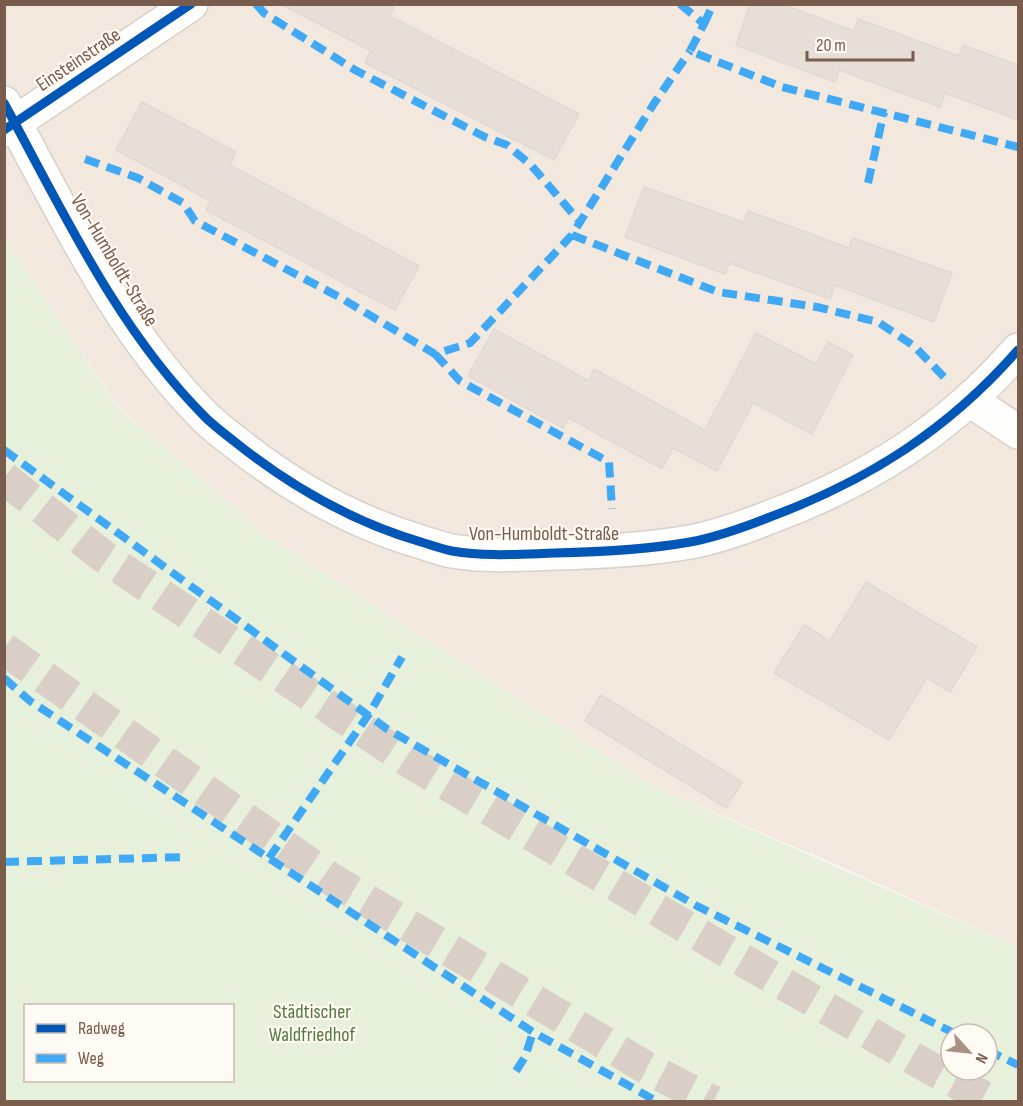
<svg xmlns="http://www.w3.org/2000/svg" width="1023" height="1106" font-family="'Sofia Sans Condensed',sans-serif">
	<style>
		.residential { fill: #f2e8de }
		.green { fill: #e7f0db; fill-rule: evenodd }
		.building { fill: #e6ded7; stroke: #e2d8d2; stroke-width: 1.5 }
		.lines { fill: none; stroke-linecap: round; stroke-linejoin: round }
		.highway-tunnel { stroke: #d9cfc7; stroke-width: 33; stroke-dasharray: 33 16; stroke-linecap: butt }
		.minor-casing { stroke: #d7d1cb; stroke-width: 36 }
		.minor { stroke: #fefefd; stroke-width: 33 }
		.quiet { stroke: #3fa9f5; stroke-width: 8; stroke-dasharray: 15 8; stroke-linecap: butt }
		.cycleway-casing { stroke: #fffaf3; stroke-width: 13 }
		.cycleway { stroke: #0057b8; stroke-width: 9 }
		.labels { text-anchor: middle; stroke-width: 4.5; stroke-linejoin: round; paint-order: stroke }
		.street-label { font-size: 20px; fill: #7a5c4d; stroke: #fffaf3 }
		.park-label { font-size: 20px; fill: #537a41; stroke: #fffaf3 }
	</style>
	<rect width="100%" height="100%" fill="#f9f5f0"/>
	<!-- residential -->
	<path class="residential" d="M4,5H1018V937L1013,945L833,863L653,786L268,537L119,407L5,241Z"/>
	<!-- green -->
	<path class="green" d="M5,241L118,407L268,537L653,786L1013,945L1018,937V1101H5ZM26,1006H232V1080H26ZM951,1034H987V1070H951Z"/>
	<!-- building -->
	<path class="building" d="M281,4H395L390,16L579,114L554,160L365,63L371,51Z
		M750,4H782L854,31L858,19L959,56L963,45L1018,65V120L945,93L940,107L839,70L835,82L736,45Z
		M142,102L236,152L230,165L419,266L395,310L206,210L211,201L116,150Z
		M644,187L743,222L748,211L849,248L853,238L952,273L934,322L835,285L830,299L729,263L725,274L625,237Z
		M494,329L589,381L594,369L705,430L756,333L816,364L828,342L853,355L812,434L753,403L717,471L673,448L662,469L569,418L563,428L468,376Z
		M866,582L977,647L950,692L927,678L889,740L774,673L804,625L830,641Z
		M601,695L742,782L726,808L585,721Z"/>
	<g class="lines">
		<!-- highway-tunnel -->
		<path class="highway-tunnel" d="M4,478L104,557L412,763L713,943L930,1068L993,1102
			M4,649L331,879L645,1067L713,1102"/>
		<!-- minor casing -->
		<g class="minor-casing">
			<path id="minor" d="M4,103C63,211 117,329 205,417C214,426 225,434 235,442C290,486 353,522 421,542C431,545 442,549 452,551C486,557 522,554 555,553C601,552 645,550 690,542C717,537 745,527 770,517C869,480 948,430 1018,350
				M4,130L191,4
				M970,400L1018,432"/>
		</g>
		<!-- minor -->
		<use href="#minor" class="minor"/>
		<!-- quiet -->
		<path class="quiet" d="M256,4L264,13L355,70L485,137L507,145L531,165L580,222
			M680,4L704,24L690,51L782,87L1018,147
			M704,24L713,4
			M85,159L138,178L183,203L195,221L341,298L435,354L470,343L572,235L653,105L690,51
			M868,183L884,112
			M572,235L718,292L817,307L878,322L914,346L945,378
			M435,354L460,381L609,462L612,509
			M4,450L387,729L697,906L956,1034
			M4,678L30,701L533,1032L658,1102
			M269,858L369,714L402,657
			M4,862L186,857
			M987,1050L1018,1065
			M516,1071L525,1057L533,1032"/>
		<!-- cycleway casing -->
		<g class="cycleway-casing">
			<path id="cycleway" d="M4,103C63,211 117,329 205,417C214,426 225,434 235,442C290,486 353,522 421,542C431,545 442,549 452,551C486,557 522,554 555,553C601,552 645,550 690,542C717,537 745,527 770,517C869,480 948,430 1018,350
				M4,130L191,4"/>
		</g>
		<!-- cycleway -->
		<use href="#cycleway" class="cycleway"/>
	</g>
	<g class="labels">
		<!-- street labels -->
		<g class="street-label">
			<text transform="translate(78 59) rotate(-34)" y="7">Einsteinstraße</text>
			<text transform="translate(115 260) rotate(59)" y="7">Von-Humboldt-Straße</text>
			<text x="544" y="540">Von-Humboldt-Straße</text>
		</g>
		<!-- park labels -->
		<g class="park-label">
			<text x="312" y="1018">Städtischer<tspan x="312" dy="23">Waldfriedhof</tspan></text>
		</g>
	</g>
	<!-- border -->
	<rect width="1023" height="1106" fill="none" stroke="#7a5c4d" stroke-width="12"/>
	<!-- legend -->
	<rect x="24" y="1004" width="210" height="78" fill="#fffaf3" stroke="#cabbb1" stroke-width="1.5"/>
	<rect x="36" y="1024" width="30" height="9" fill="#0057b8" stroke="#cabbb1" stroke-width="1.5"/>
	<text x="78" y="1034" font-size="18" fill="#7a5c4d">Radweg</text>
	<rect x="36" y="1054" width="30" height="9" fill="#3fa9f5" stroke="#cabbb1" stroke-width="1.5"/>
	<text x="78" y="1064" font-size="18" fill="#7a5c4d">Weg</text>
	<!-- north arrow -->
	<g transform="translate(969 1052) rotate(117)"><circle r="28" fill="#fffaf3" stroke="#cabbb1" stroke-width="1.5"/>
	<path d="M0-4.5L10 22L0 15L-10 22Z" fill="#a69286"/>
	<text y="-9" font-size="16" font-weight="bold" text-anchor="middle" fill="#7a5c4d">N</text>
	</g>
	<!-- scale -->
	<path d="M807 51v9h106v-9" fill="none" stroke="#7a5c4d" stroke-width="3"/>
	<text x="816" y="51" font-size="18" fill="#7a5c4d" stroke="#fffaf3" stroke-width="4.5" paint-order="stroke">20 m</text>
</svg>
